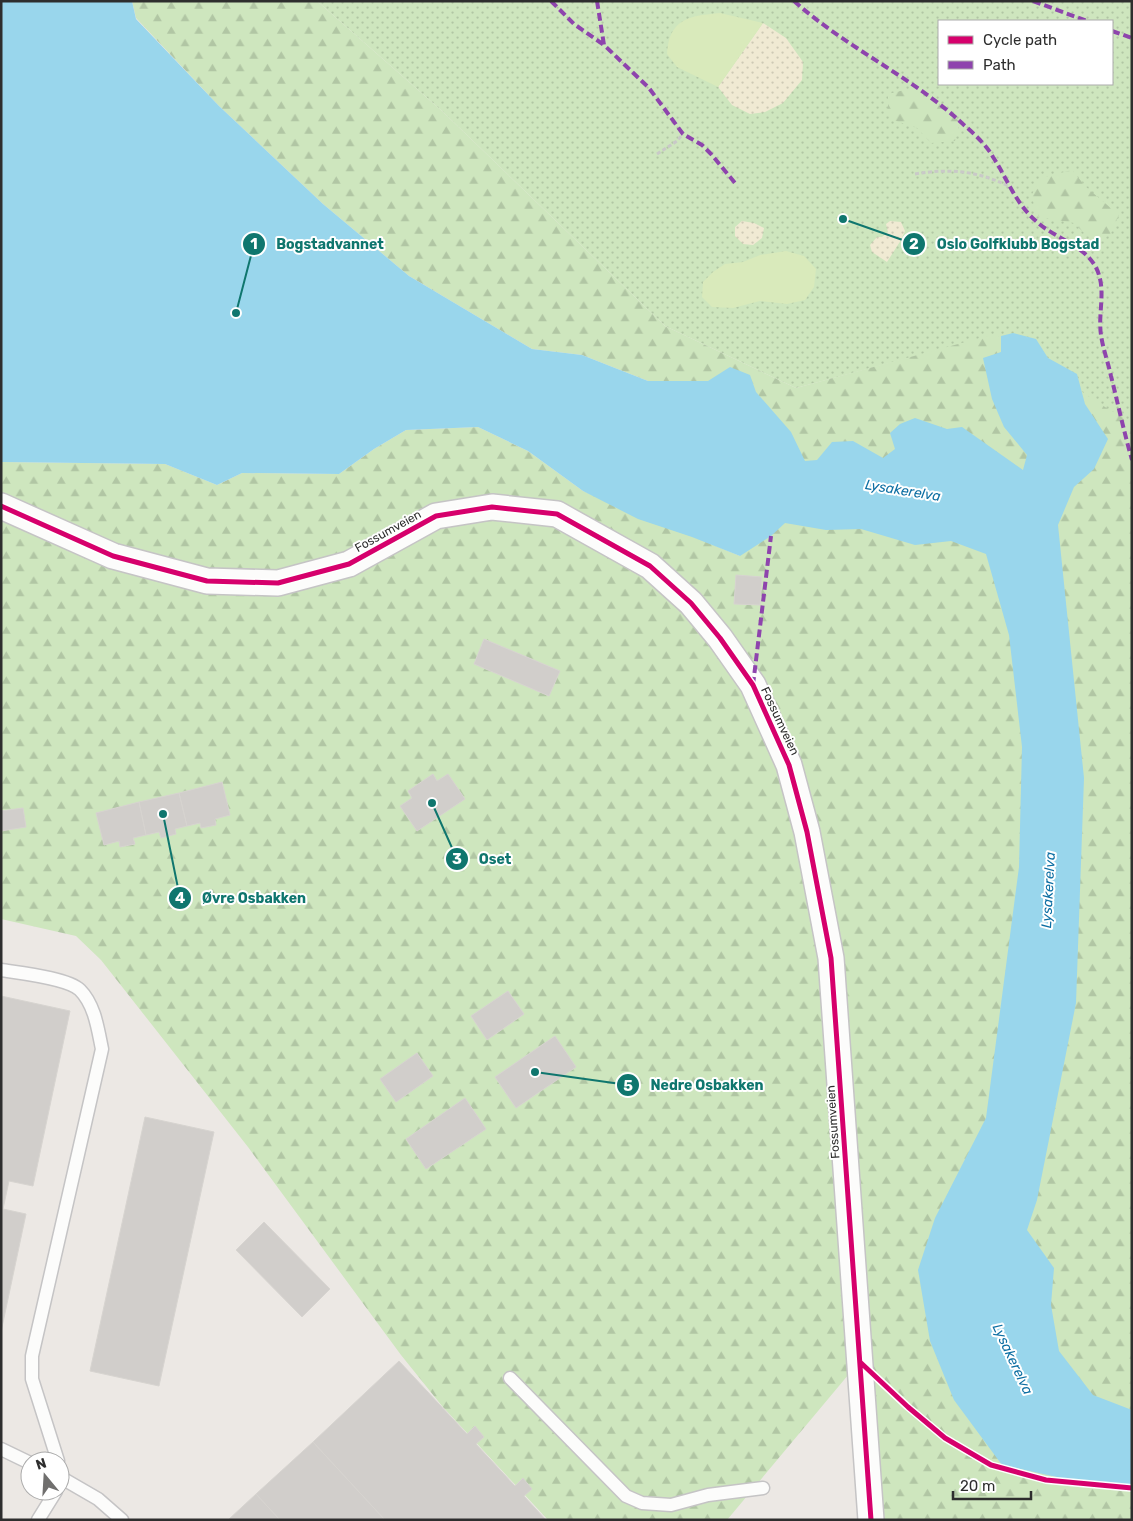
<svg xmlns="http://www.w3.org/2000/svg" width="1133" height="1521" font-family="Rubik,sans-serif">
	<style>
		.grass { fill: url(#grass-dots); fill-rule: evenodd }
		.forest { fill: url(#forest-firs) }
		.sand { fill: url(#sand-dots) }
		.pitch { fill: #d9eabb }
		.water { fill: #99d6ec }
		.building { fill: #d1cecb; stroke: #d7d4d0 }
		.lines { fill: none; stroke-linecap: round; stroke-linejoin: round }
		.service-casing { stroke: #c5c4c5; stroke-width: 15 }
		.minor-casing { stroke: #c5c4c5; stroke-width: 28 }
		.path { stroke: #c9c9c8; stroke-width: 3; stroke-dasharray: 4 2.5; stroke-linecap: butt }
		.service { stroke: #fcfcfb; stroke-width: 12 }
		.minor { stroke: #fcfcfb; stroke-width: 25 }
		.quiet { stroke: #8e44ad; stroke-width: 4; stroke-dasharray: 8 4; stroke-linecap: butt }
		.cycleway-casing { stroke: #fff; stroke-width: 8 }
		.cycleway { stroke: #d6006c; stroke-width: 5 }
		.labels { text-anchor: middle; stroke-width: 4; stroke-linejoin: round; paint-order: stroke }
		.street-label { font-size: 12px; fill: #2e2e2e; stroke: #fff }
		.water-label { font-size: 14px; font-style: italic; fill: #0d6fa3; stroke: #fff }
		.leader { fill: none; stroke: #0f766e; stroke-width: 2 }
		.callout-dot { fill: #0f766e; stroke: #fff; stroke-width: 2 }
		.mark-label { font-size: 15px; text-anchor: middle; font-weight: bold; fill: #fff }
		.callout-label { font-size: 14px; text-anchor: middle; font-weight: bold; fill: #0f766e; stroke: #fff; stroke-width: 4; stroke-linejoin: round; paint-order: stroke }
	</style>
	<defs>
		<pattern id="grass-dots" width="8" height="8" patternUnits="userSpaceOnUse" patternTransform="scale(1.25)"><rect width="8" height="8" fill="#cee6be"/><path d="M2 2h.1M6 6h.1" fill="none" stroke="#b1c6a4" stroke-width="1.8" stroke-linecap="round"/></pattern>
		<pattern id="forest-firs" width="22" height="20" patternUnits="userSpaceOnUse" patternTransform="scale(1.25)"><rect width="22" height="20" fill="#cee6be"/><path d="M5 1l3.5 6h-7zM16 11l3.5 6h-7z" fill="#b1c6a4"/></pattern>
		<pattern id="sand-dots" width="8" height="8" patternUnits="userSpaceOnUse" patternTransform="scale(1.25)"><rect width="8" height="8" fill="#f0ead3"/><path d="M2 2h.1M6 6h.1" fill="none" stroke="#cec9b5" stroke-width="1.8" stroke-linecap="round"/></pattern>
	</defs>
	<rect width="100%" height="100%" fill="#ece8e4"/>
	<!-- grass -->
	<path class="grass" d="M317,1H1132V520L995,335L796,388L665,326L442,111ZM939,21H1112V84H939Z"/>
	<!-- forest -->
	<path class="forest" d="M132,1H317L442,111L665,326L796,388L995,334L1108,409L1132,422V1520H876L859,1362L727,1520H548L442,1406L401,1355L248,1147L101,960L76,936L1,919V462L165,464L217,485L242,473L339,474L374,449L406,430L478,427L528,451L583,491L740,556L708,381H648L582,355L532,349L409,276L323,204L219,106L136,18Z
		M917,87L941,105L960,122L955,141L931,143L917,128L896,121L888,115V94Z
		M1072,170L1086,187L1119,215L1110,235L1097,241L1083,232L1074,223L1039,217L1031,196L1041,178Z"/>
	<!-- sand -->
	<path class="sand" d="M763,23L786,38L803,62L802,80L783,103L765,112L750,114L732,105L718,87Z
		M742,221L754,223L764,228L762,238L753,245L743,244L735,236V227Z
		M890,221L901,222L905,231L901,240L887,262L872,252L870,245L877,237H882L888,232L886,224Z"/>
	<!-- pitch -->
	<path class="pitch" d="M720,13L763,23L718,87L677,67L667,54C669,18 690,16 720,13Z
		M786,251L804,256L816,269L814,287L805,300L787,304L760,301L733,308L712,307L702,297L703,282L713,272L725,264L743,262L760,255Z"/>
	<!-- water -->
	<path class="water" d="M1,1H132L136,19L219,106L323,204L409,276L532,349L582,355L648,381H708L730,367L750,375L756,392L791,432L805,461L817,460L832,442L853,441L883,458L895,449L890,433L900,424L915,418L947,429L962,427L1023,470L1027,455L1004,427L992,399L983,358L1001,352V336L1013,333L1036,339L1048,358L1077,374L1085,404L1108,439L1094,469L1074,487L1058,525L1084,778L1076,1003L1037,1200L1027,1230L1054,1268L1051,1305L1059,1351L1093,1395L1132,1410V1488L1102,1487L1002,1465L954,1400L930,1341L918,1270L935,1218L986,1118L1019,867L1022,747L1009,635L986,554L951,541L915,545L861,529L826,530L785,523L771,536L740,556L692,537L638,519L583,491L528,451L478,427L406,430L374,449L339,474L242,473L217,485L165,464L1,462Z"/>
	<!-- building -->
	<path class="building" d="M736,575L762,577L760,605L734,604Z
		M484,639L560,671L549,696L474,664Z
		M433,774L437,781L448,774L465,799L417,831L400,806L412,798L408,791Z
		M222,782L230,815L215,819L216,825L201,828L200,823L187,826L179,793Z
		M179,793L187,826L175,829L176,834L161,838L159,832L146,835L139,802Z
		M139,802L146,835L133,838L135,844L120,847L119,841L104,845L96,813Z
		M23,808L26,827L1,831V811Z
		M508,991L524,1014L487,1040L471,1016Z
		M1,996L70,1011L33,1186L9,1181L3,1209L26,1214L1,1332Z
		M555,1036L576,1067L516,1108L495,1077Z
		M417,1053L433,1076L396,1102L380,1079Z
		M465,1098L486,1129L426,1169L406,1139Z
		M145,1117L214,1132L159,1386L90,1371Z
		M264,1222L330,1289L302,1317L236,1250Z
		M399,1361L467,1434L475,1426L484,1437L476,1444L515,1486L523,1478L532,1489L524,1496L546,1520H385L313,1442Z
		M313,1442L385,1520H280L256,1494Z
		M256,1494L280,1520H228Z"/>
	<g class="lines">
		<!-- service casing -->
		<g class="service-casing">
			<path id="service" d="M1,970C20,973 68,978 80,990C95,1005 98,1030 102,1049L32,1356V1379L58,1461
				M510,1378L626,1496L642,1503L671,1505L708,1495L763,1488
				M1,1449L30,1463
				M60,1477L98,1499L122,1520
				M38,1520L56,1491"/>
		</g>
		<!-- minor casing -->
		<g class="minor-casing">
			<path id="minor" d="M1,506L113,556L207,581L278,583L349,564L436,516L492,507L557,514L650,566L691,603L720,638L753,685L789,765L807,832L831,958L871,1520"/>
		</g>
		<!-- path -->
		<path class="path" d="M657,154L677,141L683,134
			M915,174C950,168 979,171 1010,187"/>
		<!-- service -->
		<use href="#service" class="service"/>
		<!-- minor -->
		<use href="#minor" class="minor"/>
		<!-- quiet -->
		<path class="quiet" d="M551,1L574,24L604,45
			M597,1L604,45L649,88L683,134L702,145L711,154L735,183
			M794,1C843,45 904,73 954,116C967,128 984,141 993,157C1008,180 1015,203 1037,222C1057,240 1091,247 1099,275C1105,294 1098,315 1101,335C1103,349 1108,362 1111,376C1118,404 1124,432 1132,460
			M1033,1L1087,21
			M1112,31L1132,38
			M753,685L771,536"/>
		<!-- cycleway casing -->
		<g class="cycleway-casing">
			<path id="cycleway" d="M1,506L113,556L207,581L278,583L349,564L436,516L492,507L557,514L650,566L691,603L720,638L753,685L789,765L807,832L831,958L871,1520
				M860,1362L908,1407L945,1438L991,1465L1046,1480L1132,1488"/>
		</g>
		<!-- cycleway -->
		<use href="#cycleway" class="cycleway"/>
	</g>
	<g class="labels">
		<!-- street labels -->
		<g class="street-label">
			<text transform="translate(388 531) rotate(-29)" y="4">Fossumveien</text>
			<text transform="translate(780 721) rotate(65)" y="4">Fossumveien</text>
			<text transform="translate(833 1122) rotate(-94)" y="4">Fossumveien</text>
		</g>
		<!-- water labels -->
		<g class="water-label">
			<text transform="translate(903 490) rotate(9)" y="5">Lysakerelva</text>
			<text transform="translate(1048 890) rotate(-87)" y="5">Lysakerelva</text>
			<text transform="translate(1013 1359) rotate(65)" y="5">Lysakerelva</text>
		</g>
	</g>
	<!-- callouts -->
	<path class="leader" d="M236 313L254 244M843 219L914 244M432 803L457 859M163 814L180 898M535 1072L628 1085"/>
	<g class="callout-dot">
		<circle cx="236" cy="313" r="5"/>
		<circle cx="843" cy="219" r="5"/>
		<circle cx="432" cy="803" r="5"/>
		<circle cx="163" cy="814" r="5"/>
		<circle cx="535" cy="1072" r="5"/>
		<circle cx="254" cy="244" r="12"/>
		<circle cx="914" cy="244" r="12"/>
		<circle cx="457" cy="859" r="12"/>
		<circle cx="180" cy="898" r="12"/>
		<circle cx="628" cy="1085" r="12"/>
	</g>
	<g class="mark-label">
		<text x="254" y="249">1</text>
		<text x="914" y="249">2</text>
		<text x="457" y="864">3</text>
		<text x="180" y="903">4</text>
		<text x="628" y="1091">5</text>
	</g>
	<g class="callout-label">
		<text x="330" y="249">Bogstadvannet</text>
		<text x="1018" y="249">Oslo Golfklubb Bogstad</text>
		<text x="495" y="864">Oset</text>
		<text x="254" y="903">Øvre Osbakken</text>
		<text x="707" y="1090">Nedre Osbakken</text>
	</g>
	<!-- border -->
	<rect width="1133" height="1521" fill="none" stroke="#2e2e2e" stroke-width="5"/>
	<!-- legend -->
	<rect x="938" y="20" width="175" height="65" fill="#ffffff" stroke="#ababab"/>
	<rect x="948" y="36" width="25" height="8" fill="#d6006c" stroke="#ababab"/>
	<text x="983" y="45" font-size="15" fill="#2e2e2e">Cycle path</text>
	<rect x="948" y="61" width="25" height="8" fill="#8e44ad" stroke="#ababab"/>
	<text x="983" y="70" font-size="15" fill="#2e2e2e">Path</text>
	<!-- north arrow -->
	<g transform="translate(45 1476) rotate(342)"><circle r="24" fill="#ffffff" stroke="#ababab"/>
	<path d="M0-4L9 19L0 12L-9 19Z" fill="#706f6e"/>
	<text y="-8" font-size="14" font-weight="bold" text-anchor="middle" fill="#2e2e2e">N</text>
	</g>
	<!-- scale -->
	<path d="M953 1491v8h78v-8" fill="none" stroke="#2e2e2e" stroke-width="2.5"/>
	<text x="960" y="1491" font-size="15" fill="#2e2e2e" stroke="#ffffff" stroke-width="4" paint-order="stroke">20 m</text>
</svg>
